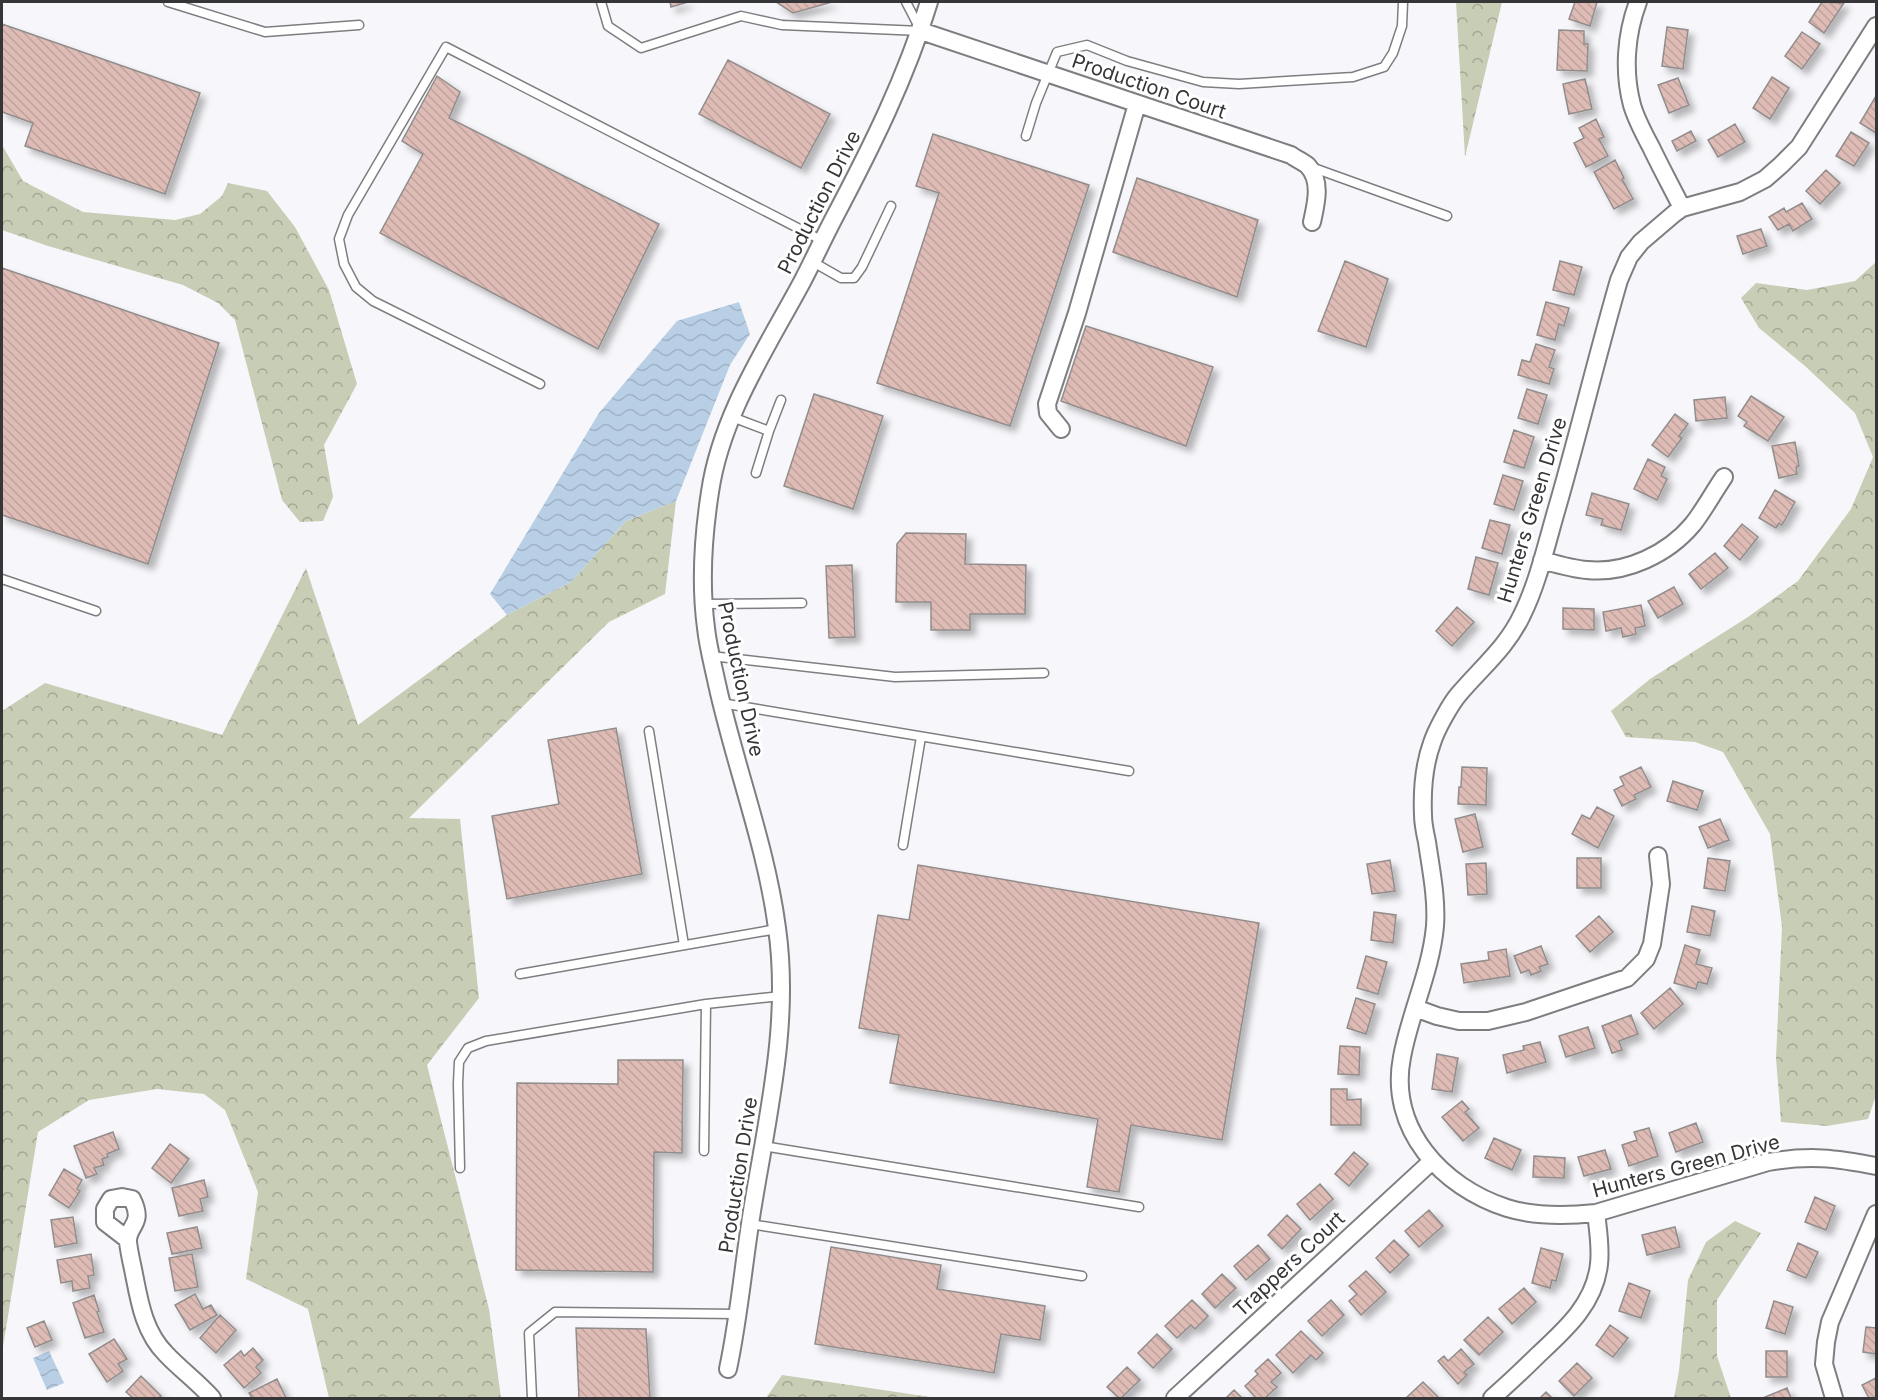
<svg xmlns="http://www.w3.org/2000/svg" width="1878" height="1400" font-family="Inter,sans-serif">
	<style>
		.forest { fill: url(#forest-crowns) }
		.water { fill: url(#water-waves) }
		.building { fill: url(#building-back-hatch); stroke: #928d8c; stroke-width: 1.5; filter: url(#shadow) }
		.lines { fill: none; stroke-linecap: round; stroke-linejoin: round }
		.lane-casing { stroke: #7e7e81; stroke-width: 11 }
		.street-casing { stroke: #7e7e81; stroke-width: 20 }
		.lane { stroke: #fff; stroke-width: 8 }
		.street { stroke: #fff; stroke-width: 16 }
		.labels { text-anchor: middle; stroke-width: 6; stroke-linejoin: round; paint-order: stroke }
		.street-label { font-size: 20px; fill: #363537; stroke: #fff }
	</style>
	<defs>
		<pattern id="forest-crowns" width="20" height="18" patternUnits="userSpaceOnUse" patternTransform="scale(1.5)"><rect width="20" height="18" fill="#c8cdb5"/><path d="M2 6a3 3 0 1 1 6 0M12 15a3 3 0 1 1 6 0" fill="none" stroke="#a3a794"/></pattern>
		<pattern id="water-waves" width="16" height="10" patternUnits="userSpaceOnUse" patternTransform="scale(1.5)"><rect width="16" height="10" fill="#b8cfe6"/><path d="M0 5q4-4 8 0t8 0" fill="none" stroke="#9fb2c6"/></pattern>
		<pattern id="building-back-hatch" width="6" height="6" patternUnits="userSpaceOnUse" patternTransform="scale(1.5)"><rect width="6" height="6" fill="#debcb5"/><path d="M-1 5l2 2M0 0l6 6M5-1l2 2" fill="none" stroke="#bfa29c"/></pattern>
		<filter id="shadow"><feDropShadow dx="5.5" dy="5.5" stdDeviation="3" flood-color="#0004"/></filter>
	</defs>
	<rect width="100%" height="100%" fill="#f7f7fb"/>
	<!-- forest -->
	<path class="forest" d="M1456,2H1502L1465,157Z
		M2,145L23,181L83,212L175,220L200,214L222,196L228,183L267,191L295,227L329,290L357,384L324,445L333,497L323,521L300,522L282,500L235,320L218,303L183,285L48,246L2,230Z
		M1876,262V1095L1868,1119L1827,1126L1781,1122L1776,1058L1782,927L1770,834L1723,752L1695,742L1626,737L1611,711L1650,679L1748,617L1798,581L1851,509L1873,457L1855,413L1805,366L1759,328L1741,298L1756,283L1807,290L1855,281Z
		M676,501L665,594L609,622L409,818L460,819L479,998L427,1065L489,1309L501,1398H329L308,1309L246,1279L258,1192L225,1110L204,1094L157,1089L89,1100L38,1132L2,1353V711L45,683L222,735L306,568L358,725L507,615L571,582L626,521Z
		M1735,1221L1761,1233L1717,1300V1356L1731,1398H1674L1679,1371L1688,1280L1706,1242Z
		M782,1375L937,1398H766Z"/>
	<!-- water -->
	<path class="water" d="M739,302L750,334L730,365L676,501L626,521L571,582L507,615L490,594L599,413L677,321Z
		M49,1351L64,1383L47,1390L33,1358Z"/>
	<!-- building -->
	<path class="building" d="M670,2H688L671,7Z
		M776,2H832L793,13Z
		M1575,2H1597L1590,26L1569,19Z
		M1822,2L1844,3L1824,33L1809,22Z
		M2,24L200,93L165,194L25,146L33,123L2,112Z
		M1667,27L1688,30L1683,69L1662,66Z
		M1559,30L1584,31V44H1588L1587,71L1557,70Z
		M1802,32L1820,44L1802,69L1785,56Z
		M728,60L830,114L801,168L699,114Z
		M437,76L460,92L449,118L659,224L598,349L380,233L423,154L402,141Z
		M1772,77L1789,88L1770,119L1753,108Z
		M1678,78L1689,105L1669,113L1658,85Z
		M1585,79L1592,109L1569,114L1563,84Z
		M1876,96V133L1860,123Z
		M1596,119L1604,137L1599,139L1608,156L1586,167L1574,143L1584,138L1579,128Z
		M1735,124L1745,142L1718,157L1708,140Z
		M1691,131L1696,141L1677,151L1672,141Z
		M1851,132L1869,143L1854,166L1836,156Z
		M933,134L1089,185L1010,426L877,383L939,193L916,186Z
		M1615,160L1624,178L1622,179L1633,199L1614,209L1594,172Z
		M1826,170L1840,183L1820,204L1806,191Z
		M1137,178L1258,220L1237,297L1113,252Z
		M1802,203L1812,219L1793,231L1789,224L1778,230L1769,217L1784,208L1786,212Z
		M1761,229L1767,246L1743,254L1737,236Z
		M1345,261L1388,279L1366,347L1318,331Z
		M1560,261L1582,267L1574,295L1553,290Z
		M2,268L219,343L148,564L2,515Z
		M1546,302L1569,308L1564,326L1559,324L1555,340L1537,335Z
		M1086,326L1213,367L1186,446L1061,401Z
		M1536,344L1555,350L1549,367L1554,369L1549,384L1518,375L1522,360L1530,362Z
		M1527,389L1547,395L1538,424L1518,418Z
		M814,394L883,416L853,509L784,486Z
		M1751,396L1784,417L1768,441L1744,426L1747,422L1738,416Z
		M1725,397L1727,418L1696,421L1694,400Z
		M1675,414L1688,424L1679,436L1682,438L1668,457L1652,445Z
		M1514,430L1534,437L1524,468L1504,462Z
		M1795,442L1799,466L1796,467L1797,474L1779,478L1772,446Z
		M1648,459L1665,467L1661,476L1667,479L1657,500L1634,489Z
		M1503,475L1523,481L1514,510L1494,504Z
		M1775,490L1795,502L1782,525L1779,523L1776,528L1759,518Z
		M1592,493L1629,504L1621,530L1601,525L1603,519L1586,515Z
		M1490,520L1510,525L1502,554L1482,548Z
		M1742,524L1758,537L1740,560L1724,546Z
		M906,533L966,534L965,564L1026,565L1025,614H970V630H931V602H896L897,544Z
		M1715,553L1728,568L1701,589L1689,574Z
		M1476,557L1498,563L1489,595L1468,589Z
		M852,565L855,637L829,638L826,566Z
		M1674,587L1683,604L1658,618L1648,601Z
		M1641,605L1645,626L1635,628L1636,634L1623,637L1621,628L1606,631L1603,612Z
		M1457,607L1474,622L1452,646L1436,631Z
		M1563,608L1594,609V630L1563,629Z
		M616,728L642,874L507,899L492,816L559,804L548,740Z
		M1462,767L1487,768L1486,805L1458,804L1459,787H1461Z
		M1641,767L1651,787L1634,795L1636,799L1622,806L1614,790L1624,785L1620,777Z
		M1673,781L1703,791L1697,810L1667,801Z
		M1597,807L1614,816L1598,848L1572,834L1582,815L1590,819Z
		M1475,814L1483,847L1463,852L1455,819Z
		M1720,819L1729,840L1708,848L1699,827Z
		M1577,858H1601V888H1577Z
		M1708,858L1730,861L1725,891L1704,888Z
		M1390,860L1395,891L1372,894L1367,864Z
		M1486,863L1487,894L1468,895L1466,864Z
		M918,865L1259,923L1222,1140L1131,1125L1119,1192L1087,1187L1098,1119L890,1083L899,1035L859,1028L878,915L909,920Z
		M1692,906L1715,911L1710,936L1687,932Z
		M1374,912L1396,915L1393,943L1371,940Z
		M1599,916L1613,932L1590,952L1576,936Z
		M1685,945L1700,950L1696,964L1712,968L1707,984L1698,982L1696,989L1674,983Z
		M1541,946L1548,964L1539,967L1541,971L1531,975L1529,970L1521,973L1514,956Z
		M1506,949L1510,976L1464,983L1461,964L1489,960L1488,952Z
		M1366,956L1387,962L1378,994L1357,988Z
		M1670,988L1683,1004L1654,1029L1641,1013Z
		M1356,998L1375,1004L1366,1034L1347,1028Z
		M1631,1015L1638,1034L1619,1041L1622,1050L1612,1053L1602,1026Z
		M1588,1027L1595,1048L1566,1057L1559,1036Z
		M1540,1042L1546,1062L1507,1073L1503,1055L1524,1050L1523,1046Z
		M1340,1046L1360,1047L1359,1075L1338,1074Z
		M1437,1054L1458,1058L1452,1092L1432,1089Z
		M618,1060H683L682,1153L654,1152L653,1272L516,1270L517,1083L618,1084Z
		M1331,1089H1347V1100L1361,1099V1125H1331Z
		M1462,1101L1469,1109L1465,1112L1479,1128L1463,1141L1442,1117Z
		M1696,1123L1703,1142L1676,1152L1669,1133Z
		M1649,1128L1658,1156L1629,1166L1622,1145L1637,1140L1634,1132Z
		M113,1132L119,1149L107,1154L108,1157L102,1159L104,1165L94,1168L97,1174L86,1178L74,1146Z
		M1494,1138L1521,1150L1512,1170L1485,1158Z
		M170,1144L189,1159L171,1183L152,1168Z
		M1605,1150L1611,1169L1584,1176L1578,1157Z
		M1354,1152L1368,1164L1349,1186L1335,1174Z
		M1534,1156L1565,1158L1564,1178L1533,1177Z
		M64,1169L82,1180L77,1189L80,1191L69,1208L49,1195Z
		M204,1180L208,1197L200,1199L203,1211L179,1216L172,1188Z
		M1320,1184L1333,1199L1310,1220L1297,1204Z
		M1815,1197L1835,1206L1826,1230L1805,1222Z
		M1429,1210L1443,1226L1419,1247L1405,1231Z
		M1287,1215L1301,1229L1282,1249L1268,1235Z
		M73,1217L77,1243L55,1247L51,1220Z
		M197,1227L202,1248L172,1254L167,1233Z
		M1675,1227L1680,1247L1647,1255L1642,1235Z
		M1394,1240L1409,1255L1390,1273L1376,1258Z
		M1798,1243L1818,1252L1806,1278L1787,1270Z
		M1258,1245L1270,1259L1246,1280L1234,1266Z
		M831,1247L941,1265L937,1289L1045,1306L1040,1340L1001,1334L994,1373L815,1344Z
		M1541,1248L1563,1254L1556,1281L1552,1280L1550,1288L1532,1283Z
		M91,1254L94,1275L88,1276L90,1288L73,1291L72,1281L61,1283L57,1260Z
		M192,1254L198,1287L175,1291L169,1258Z
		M1366,1271L1386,1292L1361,1315L1349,1301L1357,1294L1349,1286Z
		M1222,1274L1236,1288L1215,1308L1202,1294Z
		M1629,1283L1650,1291L1641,1318L1619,1311Z
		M1524,1288L1536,1302L1512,1324L1499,1309Z
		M195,1294L203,1309L211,1305L217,1315L190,1330L175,1305Z
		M94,1295L99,1311L97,1312L104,1332L85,1338L73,1303Z
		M1192,1300L1208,1316L1195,1329L1191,1325L1177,1338L1165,1326Z
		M1331,1300L1344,1315L1322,1336L1308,1321Z
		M1774,1301L1793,1307L1785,1334L1766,1328Z
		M220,1315L236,1330L216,1353L200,1338Z
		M1488,1317L1503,1332L1479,1355L1464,1340Z
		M44,1321L52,1340L35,1347L27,1328Z
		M1610,1325L1628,1338L1613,1357L1596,1345Z
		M1866,1327L1876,1328V1354L1863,1352Z
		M576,1328L646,1329L650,1398H579Z
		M1301,1331L1323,1353L1316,1360L1311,1355L1293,1373L1276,1355Z
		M1157,1334L1172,1349L1153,1368L1138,1353Z
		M114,1339L127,1359L118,1364L123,1371L107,1382L89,1354Z
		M253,1348L263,1360L256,1367L261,1373L244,1388L224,1365L241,1351L244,1356Z
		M1461,1349L1474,1364L1464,1372L1467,1375L1458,1384L1438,1361L1444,1356L1448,1361Z
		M1766,1351H1787V1377H1766Z
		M1268,1359L1281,1373L1271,1382L1277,1387L1265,1398H1256L1245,1386L1258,1374L1255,1371Z
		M1577,1363L1592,1378L1574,1396L1559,1381Z
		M1127,1367L1140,1380L1121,1398H1119L1107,1387Z
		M141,1376L161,1396L158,1398H133L126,1392Z
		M1876,1378V1398H1869L1862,1385Z
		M277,1379L286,1398H252L249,1393Z
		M1423,1382L1438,1397L1436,1398H1406Z
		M1787,1388L1791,1398H1766L1765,1397Z
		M1234,1390L1242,1398H1226Z
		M1546,1392L1552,1398H1540Z"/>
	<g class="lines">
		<!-- lane casing -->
		<g class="lane-casing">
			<path id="lane" d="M168,2L265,32L359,25
				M601,2L608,26L641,48L741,16L782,25L921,31L906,2
				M1026,136L1036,103L1057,52L1087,45L1127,61L1203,82L1239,84L1353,77L1384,67L1393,53L1402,26L1403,2
				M1311,167L1447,216
				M813,262L841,278H854L862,267L891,206
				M540,384L373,301L356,287L344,264L339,239L348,215L446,47L823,241
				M732,417L769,431L781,400
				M756,473L769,431
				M2,579L96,611
				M703,604L802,603
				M711,656L895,677L1044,673
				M721,703L1129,771
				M649,731L684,945
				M903,845L921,737
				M520,974L777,929
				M763,1146L1139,1207
				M704,1151L706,1004
				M460,1168L458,1084L459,1062L468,1048L486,1041L706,1004L781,996
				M750,1224L1082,1276
				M532,1398L529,1333L555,1312L738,1314"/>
		</g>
		<!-- street casing -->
		<g class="street-casing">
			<path id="street" d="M1638,2C1626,34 1623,71 1632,105C1636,119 1644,134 1651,147C1661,168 1672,188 1682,208
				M1876,26L1799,147L1781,165L1765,179L1740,192L1682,208L1675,213L1641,242L1629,257L1619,280C1597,356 1579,432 1557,508C1547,542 1538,583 1522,615C1507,647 1482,667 1459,694C1451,703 1436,730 1432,743C1424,765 1422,791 1423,815C1423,824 1425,833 1427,842C1431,870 1437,898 1435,926C1431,971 1410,1013 1402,1057C1388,1129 1442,1187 1507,1208C1536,1217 1567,1216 1596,1213L1768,1162C1810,1155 1835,1158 1876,1166
				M921,31L1291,155C1296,159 1304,162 1308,166C1322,181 1316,204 1312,222
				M1061,429L1048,413L1047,404L1077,313L1137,104
				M1542,560C1556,564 1572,569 1587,570C1626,574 1668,554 1693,524C1704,510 1713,493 1724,477
				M1415,1008L1437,1016L1459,1021H1488L1526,1012L1627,978L1646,959L1652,944L1661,884L1658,856
				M127,1239L105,1222V1209L111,1199L122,1197L132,1199C145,1225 127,1225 128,1242C129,1251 131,1260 133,1269C139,1299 143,1331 166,1354C180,1369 198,1382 212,1398
				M728,1369C740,1313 744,1256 754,1199C769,1109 790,1020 777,928C766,845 735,766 717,684C713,665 708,647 706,628C700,583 703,537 710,492C721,416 766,349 802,282C813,261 823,239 834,218C871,148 906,78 929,2
				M1175,1398L1432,1161
				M1492,1398C1508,1384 1524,1369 1539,1354C1566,1329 1595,1303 1599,1264C1601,1247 1598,1230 1596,1213
				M1834,1398L1824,1364L1826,1342L1830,1322L1876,1214"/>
		</g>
		<!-- lane -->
		<use href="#lane" class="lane"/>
		<!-- street -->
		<use href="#street" class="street"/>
	</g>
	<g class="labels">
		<!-- street labels -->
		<g class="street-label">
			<text transform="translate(1149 86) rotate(19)" y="7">Production Court</text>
			<text transform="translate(819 202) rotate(-63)" y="7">Production Drive</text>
			<text transform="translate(1532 510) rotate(-73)" y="7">Hunters Green Drive</text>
			<text transform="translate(741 679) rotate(78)" y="7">Production Drive</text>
			<text transform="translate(1686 1166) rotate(-15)" y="7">Hunters Green Drive</text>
			<text transform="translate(738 1175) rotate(-81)" y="7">Production Drive</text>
			<text transform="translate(1289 1264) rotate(-43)" y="7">Trappers Court</text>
		</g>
	</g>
	<!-- border -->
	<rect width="1878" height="1400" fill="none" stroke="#363537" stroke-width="6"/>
</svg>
